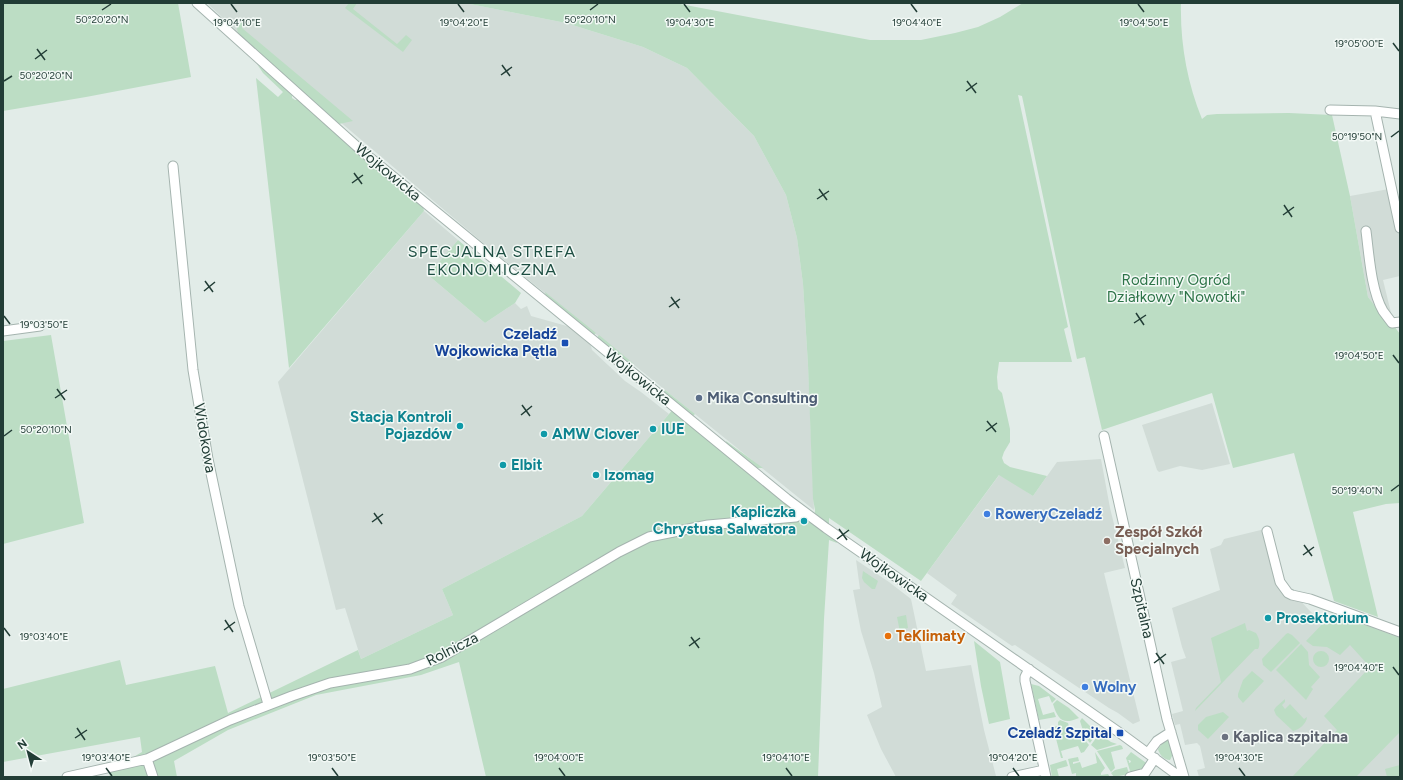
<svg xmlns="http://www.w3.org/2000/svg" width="1403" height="780" font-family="Figtree,sans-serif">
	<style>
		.built { fill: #d1dcd7 }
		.green { fill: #bcddc4 }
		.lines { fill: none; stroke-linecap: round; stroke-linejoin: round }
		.minor-casing { stroke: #a5b4af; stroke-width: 11 }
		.minor { stroke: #fff; stroke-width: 9 }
		.ticks { fill: none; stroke: #223d36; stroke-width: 1.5 }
		.transit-dot { fill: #1a4fb4; stroke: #f3f9f6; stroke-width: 1.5 }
		.service-dot { fill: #5c6f8a; stroke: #f3f9f6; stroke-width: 1.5 }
		.culture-dot { fill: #0f9aa8; stroke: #f3f9f6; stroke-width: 1.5 }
		.shop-dot { fill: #3f7fe0; stroke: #f3f9f6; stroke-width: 1.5 }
		.education-dot { fill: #8d6e63; stroke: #f3f9f6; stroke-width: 1.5 }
		.food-dot { fill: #e8710a; stroke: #f3f9f6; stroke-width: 1.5 }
		.worship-dot { fill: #6b7280; stroke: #f3f9f6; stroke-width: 1.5 }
		.labels { text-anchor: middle; stroke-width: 3; stroke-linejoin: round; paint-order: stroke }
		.street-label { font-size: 15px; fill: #223d36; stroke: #f3f9f6 }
		.park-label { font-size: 15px; fill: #2d7448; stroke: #f3f9f6 }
		.transit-label { font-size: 15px; font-weight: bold; fill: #164399; stroke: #f3f9f6; text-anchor: end }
		.service-label { font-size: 15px; font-weight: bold; fill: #4e5e75; stroke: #f3f9f6; text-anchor: start }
		.culture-label { font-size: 15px; font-weight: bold; fill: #0d838f; stroke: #f3f9f6; text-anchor: start }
		.shop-label { font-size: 15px; font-weight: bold; fill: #366cbe; stroke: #f3f9f6; text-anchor: start }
		.education-label { font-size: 15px; font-weight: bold; fill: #785e54; stroke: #f3f9f6; text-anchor: start }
		.food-label { font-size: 15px; font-weight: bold; fill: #c56008; stroke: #f3f9f6; text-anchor: start }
		.worship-label { font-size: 15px; font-weight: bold; fill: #5b616d; stroke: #f3f9f6; text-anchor: start }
		.neighbourhood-label { font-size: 16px; letter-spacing: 1px; fill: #1e4f43; stroke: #f3f9f6 }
		.ticks-label { font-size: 10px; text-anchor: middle; fill: #223d36; stroke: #f3f9f6; stroke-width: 3; stroke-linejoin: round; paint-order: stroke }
	</style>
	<rect width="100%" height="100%" fill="#e2ece8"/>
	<!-- built -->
	<path class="built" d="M207,3H465L566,23L643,47L687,68L754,136L786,195L797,238L803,284L808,365L814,510L488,247L339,121L242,36Z
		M1389,189L1400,237V276L1383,280L1393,321L1386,322L1368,297L1350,196Z
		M424,211L458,240L428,275L485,323L515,303L521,309L527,306L531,316L581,330L590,342L592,350L625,381L641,392L669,414L582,516L442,589L453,615L361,659L345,608L336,610L278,382Z
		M1212,403L1230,464L1202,470L1180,466L1159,472L1157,470L1142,425Z
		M1101,459L1110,508L1125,568L1104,573L1140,721L1133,724L1118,713L1109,708L1015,645L1012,646L951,604L957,595L927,573L1000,474L1033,496L1057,462Z
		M1269,528L1283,582L1309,610L1323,623L1330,617L1335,611L1400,636V777H1199L1197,770L1205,768L1200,746L1197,743L1185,745L1180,724L1175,725L1172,714L1183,711L1171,662L1186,658L1182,647L1172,608L1220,590L1210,549L1221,545L1224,539Z
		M856,560L889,582L911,599L926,671L971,665L984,730L996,776L896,777L881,749L867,715L882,707L874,673L861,631L853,590L860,589Z"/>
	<!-- green -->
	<path class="green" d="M3,3H178L191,77L86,97L3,111Z
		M349,3H357L353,9L397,44L406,35L412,40L403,52L345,8Z
		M465,3H675L870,40H921L955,33L978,27L1000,17L1023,3H1181C1180,43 1187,82 1202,119L1207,115L1217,114L1289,113L1332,115L1350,196L1368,297L1391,327L1394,326L1400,334V503L1386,504L1353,512L1378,617L1334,601L1294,453L1233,468L1212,393L1102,430L1085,357L1077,359L1022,96L1018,95L1068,327L1064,329L1072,362H999L997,377L998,389L1002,393L1010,429V442L1004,452L1002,458L1004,463L1010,467L1047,476L1033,496L999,475L921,581L829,518V535L836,540L837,543L829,540L824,619L818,777H486L459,662L421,675L316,695L228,730L174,761L177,777H110L109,771L142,752L140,737L3,762V689L120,660L126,685L215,666L228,713L358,650L361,659L453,615L442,589L582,516L675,407L814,524L815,510L813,499L808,365L803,284L797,238L786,195L754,136L687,68L643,47L566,23Z
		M248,18L249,19L242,28L353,121L339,124L238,34L237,28L241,21Z
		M257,64L292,94V98L295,100H299L359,154L423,207L424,211L289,368L256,78L278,97L283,92L263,73Z
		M458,240L521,293L515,303L485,323L428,275Z
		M545,292L596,333L594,335L546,296Z
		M51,335L84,523L3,544V341Z
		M599,335L634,364L627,362L597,338Z
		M665,390L695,414L693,416L664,392Z
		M726,441L763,468H756L727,445Z
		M863,571L878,581L875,589H872L864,582L862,578Z
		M1333,613L1400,638V732L1356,777H1292L1337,730L1324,716L1370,667L1350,645L1340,655L1327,647L1313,646L1306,641Z
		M906,615L908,628L904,629L906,639L901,637L897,617Z
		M1245,623L1247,631L1249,630L1256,633C1259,638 1261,643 1258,649H1255L1195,711L1196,708L1221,682L1211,638Z
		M1288,633L1292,635L1300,643L1271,672L1263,665L1262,659L1286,634Z
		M974,641L1000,662L1010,719L989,724L981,686Z
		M1301,644L1308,652L1309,665L1320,677L1311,687L1313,689L1306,700L1276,670Z
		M1313 659a8 8 0 1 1 16 0a8 8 0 1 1-16 0Z
		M1252,671L1264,681L1243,703L1238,697V694L1243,680Z
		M1031,684L1039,686L1056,699L1052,703L1049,696L1038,699L1043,715L1054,712L1056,717L1039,720Z
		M1285,699V702L1282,705L1285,709L1290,704L1304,719L1307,717C1307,723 1299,730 1293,731L1276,715L1274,710L1276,707Z
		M1057,700L1069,708L1079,718C1063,725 1058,720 1053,704Z
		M1223,712L1229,717L1208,739L1198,730V725L1206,717Z
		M1082,718L1097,733L1090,743L1085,737L1080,721Z
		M1060,720L1068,723L1072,738L1083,735V738L1089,745L1084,752L1081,753L1078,746L1061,751L1063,758H1061L1053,727L1058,726V722Z
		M1099,734L1111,742L1117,744L1097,750L1091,745Z
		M1165,740H1168L1170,742L1173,754L1170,760C1164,760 1159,754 1158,749Z
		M1120,745L1122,746L1123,749L1111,752L1115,768L1111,772L1097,751Z
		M1095,752L1105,768L1101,773V775L1108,774L1110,777H1073L1076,776V773L1072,774L1068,759L1078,757L1079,761L1073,762V764L1080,762L1082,768L1097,763Z
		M1131,752L1149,765L1144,771L1131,774L1127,761H1129V763L1131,762L1130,760L1127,761L1126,758Z
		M1066,760L1068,766L1057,769L1059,777H1052L1050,765Z
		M1400,765V777H1387L1385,769Z
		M1127,767L1129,774L1114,777L1111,773L1115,770Z"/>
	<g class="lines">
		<!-- minor casing -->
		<g class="minor-casing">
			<path id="minor" d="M197,3L363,152L787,499L826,528L1120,733L1180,777
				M1330,110L1375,111L1400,114
				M1375,111L1400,228
				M173,166L193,370L208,459L239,606L268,704
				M1366,231C1369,254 1371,290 1383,311C1386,315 1389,319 1392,323L1400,322
				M3,331L40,326
				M1104,436L1167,719L1184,777
				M1267,531L1280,582L1288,593L1292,595L1310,599L1400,632
				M1029,669L1025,677V681L1046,777
				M1148,753L1157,741L1171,732
				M147,759L153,777
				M67,777L147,759L230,720L292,696L330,683L410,669L442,657L619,552L649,537L708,525L796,517L804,512
				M1012,777L1044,770
				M1130,777L1145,773L1155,758"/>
		</g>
		<!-- minor -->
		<use href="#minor" class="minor"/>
	</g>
	<!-- ticks -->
	<path class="ticks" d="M231,4L237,12M458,4L464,12M684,4L690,12M911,4L917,12M1138,4L1144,12M102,10L111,4M590,10L598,4M1393,43L1399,51M37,49L45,60M35,59L47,50M502,65L510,76M501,75L512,67M4,81L12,76M967,81L976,93M966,91L977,83M1391,137L1399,131M354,173L362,184M352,183L363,175M819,189L827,200M817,199L829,191M1284,205L1292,217M1283,215L1294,207M205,281L213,292M204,291L215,282M671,297L679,308M669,307L680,299M1136,313L1144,325M4,316L10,324M1134,323L1146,315M1393,355L1399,363M57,389L65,400M55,398L67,390M522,405L530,416M521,415L532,406M987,421L996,432M986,431L997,423M4,436L12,430M1391,491L1399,485M374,513L382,524M372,522L383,514M839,529L847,540M837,539L849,530M1304,545L1312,556M1303,555L1314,547M225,620L233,632M4,628L10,636M224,630L235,622M691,637L699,648M689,646L700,638M1156,653L1164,664M1154,663L1166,654M1393,667L1399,675M77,728L85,740M75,738L87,730M106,768L112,776M332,768L338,776M559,768L565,776M786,768L792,776M1013,768L1019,776M1239,768L1245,776"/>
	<!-- markers -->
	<g class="transit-dot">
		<rect x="561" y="339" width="8" height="8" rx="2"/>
		<rect x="1116" y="729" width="8" height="8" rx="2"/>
	</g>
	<circle class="service-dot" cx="699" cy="398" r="4"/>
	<g class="culture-dot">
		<circle cx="460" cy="426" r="4"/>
		<circle cx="653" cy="429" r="4"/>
		<circle cx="544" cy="434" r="4"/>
		<circle cx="503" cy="465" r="4"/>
		<circle cx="596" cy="475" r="4"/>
		<circle cx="804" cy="521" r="4"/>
		<circle cx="1268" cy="618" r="4"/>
	</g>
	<g class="shop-dot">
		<circle cx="987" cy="514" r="4"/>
		<circle cx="1085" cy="687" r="4"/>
	</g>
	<circle class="education-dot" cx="1107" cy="541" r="4"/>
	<circle class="food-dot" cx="888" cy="636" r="4"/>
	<circle class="worship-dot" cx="1225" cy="737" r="4"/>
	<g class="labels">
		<!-- street labels -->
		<g class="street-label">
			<text transform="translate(388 172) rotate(40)" y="5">Wojkowicka</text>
			<text transform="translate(638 377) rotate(39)" y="5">Wojkowicka</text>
			<text transform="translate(205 438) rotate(80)" y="5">Widokowa</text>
			<text transform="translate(894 575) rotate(35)" y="5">Wojkowicka</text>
			<text transform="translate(1142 608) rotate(77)" y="5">Szpitalna</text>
			<text transform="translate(452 649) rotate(-27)" y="5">Rolnicza</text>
		</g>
		<!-- park labels -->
		<g class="park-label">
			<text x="1176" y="285">Rodzinny Ogród<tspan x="1176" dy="17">Działkowy "Nowotki"</tspan></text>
		</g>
		<!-- transit labels -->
		<g class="transit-label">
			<text x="557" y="339">Czeladź<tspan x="557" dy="17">Wojkowicka Pętla</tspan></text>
			<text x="1112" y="738">Czeladź Szpital</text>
		</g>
		<!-- service labels -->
		<g class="service-label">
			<text x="707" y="403">Mika Consulting</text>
		</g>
		<!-- culture labels -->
		<g class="culture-label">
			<text x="452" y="422" text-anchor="end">Stacja Kontroli<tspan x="452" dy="17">Pojazdów</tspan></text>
			<text x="661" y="434">IUE</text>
			<text x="552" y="439">AMW Clover</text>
			<text x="511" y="470">Elbit</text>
			<text x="604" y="480">Izomag</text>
			<text x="796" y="517" text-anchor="end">Kapliczka<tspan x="796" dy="17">Chrystusa Salwatora</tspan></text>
			<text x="1276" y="623">Prosektorium</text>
		</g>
		<!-- shop labels -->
		<g class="shop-label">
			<text x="995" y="519">RoweryCzeladź</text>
			<text x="1093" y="692">Wolny</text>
		</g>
		<!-- education labels -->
		<g class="education-label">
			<text x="1115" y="537">Zespół Szkół<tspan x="1115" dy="17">Specjalnych</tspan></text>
		</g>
		<!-- food labels -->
		<g class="food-label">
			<text x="896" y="641">TeKlimaty</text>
		</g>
		<!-- worship labels -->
		<g class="worship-label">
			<text x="1233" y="742">Kaplica szpitalna</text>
		</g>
		<!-- neighbourhood labels -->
		<g class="neighbourhood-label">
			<text x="492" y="257">SPECJALNA STREFA<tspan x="492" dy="18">EKONOMICZNA</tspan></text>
		</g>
	</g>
	<g class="ticks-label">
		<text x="102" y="23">50°20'20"N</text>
		<text x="590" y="23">50°20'10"N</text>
		<text x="237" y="26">19°04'10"E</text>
		<text x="464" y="26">19°04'20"E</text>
		<text x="690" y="26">19°04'30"E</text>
		<text x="917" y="26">19°04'40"E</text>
		<text x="1144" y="26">19°04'50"E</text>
		<text x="1359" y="47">19°05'00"E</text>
		<text x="46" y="79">50°20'20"N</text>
		<text x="1357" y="140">50°19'50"N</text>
		<text x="44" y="328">19°03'50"E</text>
		<text x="1359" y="359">19°04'50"E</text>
		<text x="46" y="433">50°20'10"N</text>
		<text x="1357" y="494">50°19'40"N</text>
		<text x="44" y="640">19°03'40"E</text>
		<text x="1359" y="671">19°04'40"E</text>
		<text x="106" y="761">19°03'40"E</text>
		<text x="332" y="761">19°03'50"E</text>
		<text x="559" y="761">19°04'00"E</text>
		<text x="786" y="761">19°04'10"E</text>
		<text x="1013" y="761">19°04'20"E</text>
		<text x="1239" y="761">19°04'30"E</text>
	</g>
	<!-- border -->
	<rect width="1403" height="780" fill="none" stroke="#223d36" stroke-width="8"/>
	<!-- north arrow -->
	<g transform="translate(28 752) rotate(324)" stroke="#f3f9f6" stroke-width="3" paint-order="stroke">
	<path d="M0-3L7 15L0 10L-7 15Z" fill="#223d36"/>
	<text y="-6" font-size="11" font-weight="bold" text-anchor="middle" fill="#223d36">N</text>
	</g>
</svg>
